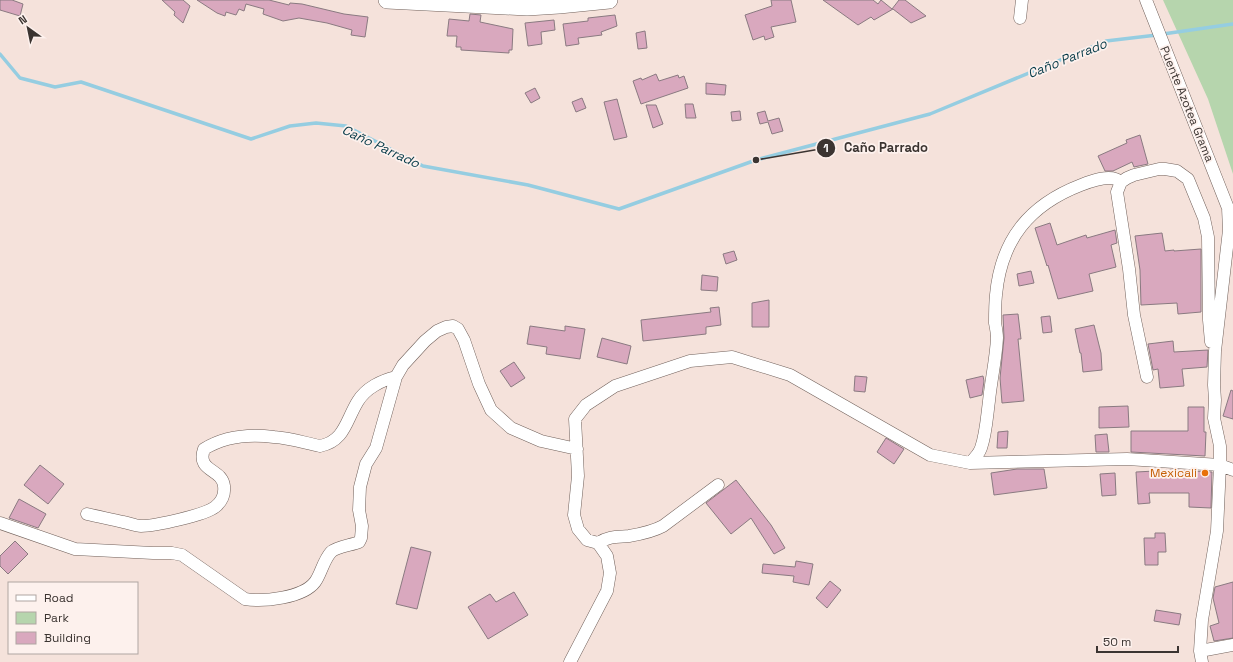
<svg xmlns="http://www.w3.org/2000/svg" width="1233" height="662" font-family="'Space Grotesk',sans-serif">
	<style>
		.green { fill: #b6d5ad }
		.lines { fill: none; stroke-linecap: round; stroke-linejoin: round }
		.stream { stroke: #95cde1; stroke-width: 3.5 }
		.building { fill: #d9a8be; stroke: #8a7a81 }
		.minor-casing { stroke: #71615b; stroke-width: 13 }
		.secondary-casing { stroke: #71615b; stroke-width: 18 }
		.minor { stroke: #fff; stroke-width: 12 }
		.secondary { stroke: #fff; stroke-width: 17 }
		.food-dot { fill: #e8710a; stroke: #fdf1ed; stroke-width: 1.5 }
		.labels { text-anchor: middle; stroke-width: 3.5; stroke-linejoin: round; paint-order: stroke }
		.street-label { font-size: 12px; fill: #3b3431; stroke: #fdf1ed }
		.food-label { font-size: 12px; fill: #c56008; stroke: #fdf1ed; text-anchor: end }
		.water-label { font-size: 13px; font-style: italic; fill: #043947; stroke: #fdf1ed }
		.leader { fill: none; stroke: #3b3431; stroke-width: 1.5 }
		.callout-dot { fill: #3b3431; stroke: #fdf1ed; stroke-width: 1.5 }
		.mark-label { font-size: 12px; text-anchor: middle; font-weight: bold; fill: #fff }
		.callout-label { font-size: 13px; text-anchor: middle; font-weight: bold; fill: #3b3431; stroke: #fdf1ed; stroke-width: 3.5; stroke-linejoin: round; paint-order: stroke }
	</style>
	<rect width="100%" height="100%" fill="#f5e2db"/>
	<!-- green -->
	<path class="green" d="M1163,0H1233V174L1208,99Z"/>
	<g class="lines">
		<!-- stream -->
		<path class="stream" d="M1163,34L1233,24
			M0,54L20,78L55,87L81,82L251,139L290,126L316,123L346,126L423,166L528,185L619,209L756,160L930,114L1106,41L1157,35"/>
	</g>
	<!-- building -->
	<path class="building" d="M0,0H12L23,4L20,16L0,10Z
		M162,0H183L190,6L183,23L174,15L175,12Z
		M197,0H269L289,5L290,3L302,4L344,14L368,17L365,37L351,35L352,30L327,23L299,18L283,21L263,14L264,9L246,4L244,11L239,9L236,15L226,12L225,16L217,13Z
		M771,0H791L796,22L771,27L774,37L765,40L764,36L753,40L745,15L772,6Z
		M823,0H873L878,4L881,0L892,9L899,0H905L926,16L911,23L893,9L874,20L871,17L858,25Z
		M470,14L481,15L480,22L513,29L512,50H509V53L461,50V47H456L457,36H447L449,19L469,21Z
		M615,15L617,26L601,32L602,35L578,38L579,44L566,46L563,24L588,21V18Z
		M554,20L555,30L541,32L542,44L528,46L525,23Z
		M645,31L647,48L638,49L636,33Z
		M656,74L659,81L678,75L679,78L684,76L688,88L641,104L633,81L641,78L642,80Z
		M706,83L726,85L725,95L706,94Z
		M535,88L540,98L531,103L525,93Z
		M582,98L586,108L576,112L572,102Z
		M617,99L627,137L614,140L604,102Z
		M685,104H693L696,118H686Z
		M646,105H656L663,124L653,128Z
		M740,111L741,120L732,121L731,112Z
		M765,111L768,121L779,118L783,131L772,134L768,122L760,124L757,113Z
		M1140,135L1148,164L1134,167L1132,162L1113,171H1105L1098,156L1127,143L1126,140Z
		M1050,223L1057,245L1086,235L1087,238L1115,230L1117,243L1111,245L1116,267L1089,274L1093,291L1058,299L1048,265L1047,266L1035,228Z
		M1162,233L1165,251L1174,250V251L1201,249V312L1178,314L1177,303L1141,305L1140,270L1135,236Z
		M734,251L737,260L726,264L723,254Z
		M1031,271L1034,283L1019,286L1017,274Z
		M702,275L718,277L717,291L701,290Z
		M769,300V327H752V303Z
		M719,307L721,325L706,327V334L643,341L641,320L711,312L710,308Z
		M1018,314L1021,339H1018L1024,401L1002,403L1000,378L1004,338L1003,315Z
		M1050,316L1052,332L1043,333L1041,317Z
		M1094,325L1101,353L1102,370L1083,372L1081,353H1080L1075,329Z
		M530,326L565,331V326L585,329L580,359L546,354L547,347L527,344Z
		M602,338L631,346L627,364L597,357Z
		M1173,341L1174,352L1208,350L1207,367L1182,369L1184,386L1160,388L1158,369L1153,370L1148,344Z
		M514,362L525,378L511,387L500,371Z
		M855,376L867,377L865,392L854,391Z
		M983,376L984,381L982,395L970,398L966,380Z
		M1231,390L1233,391V419L1223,416Z
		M1128,406L1129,427L1099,428V407Z
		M1188,407H1204V432H1206L1205,456L1131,452V431H1188Z
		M1008,431L1007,448H997L998,432Z
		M1107,434L1109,452H1096L1095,435Z
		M886,438L904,449L894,464L877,452Z
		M40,465L64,484L48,504L24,485Z
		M1017,469H1044L1047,488L994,495L991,473Z
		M1174,470L1212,472L1211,508L1189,507V493H1149L1150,503L1138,504L1136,472Z
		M1115,473L1116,495L1102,496L1100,474Z
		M736,480L771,525L785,548L774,554L751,518L731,534L706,503Z
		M19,499L46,514L38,528L9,518Z
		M1155,533H1165L1166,552H1158V565H1145L1144,538H1155Z
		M15,541L28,554L8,574L0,566V556Z
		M411,547L431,552L417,609L396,604Z
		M796,561L813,564L809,585L793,582L794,576L762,573L763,564L795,567Z
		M830,581L841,590L827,608L816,598Z
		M1233,582V638L1214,641L1210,626L1219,623L1213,598L1215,587Z
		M514,592L528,615L488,639L468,607L490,594L496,602Z
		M1156,610L1181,614L1179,625L1154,621Z"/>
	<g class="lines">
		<!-- minor casing -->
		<g class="minor-casing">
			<path id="minor" d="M1146,0L1228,208L1229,230L1215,351L1214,385L1215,400L1214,418L1220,446V465L1217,531L1202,620L1200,651L1202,662
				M1020,18L1022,0
				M1147,377L1134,315L1129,269L1117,192L1121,182L1127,178L1134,175L1159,169H1165L1177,171L1188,179L1204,218L1208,237L1209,320L1211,342
				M970,463C974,459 979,454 981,448C986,434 987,416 989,401C991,380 996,359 997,338C997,333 996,328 995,323C995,314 995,304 996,295C1001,240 1029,205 1081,185C1091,181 1111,173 1121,182
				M87,514C99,517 111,519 123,522C129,523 135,526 141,526C155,526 205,515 215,507C222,502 225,494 224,486C222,468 196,472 204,449C225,436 251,434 274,437C290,438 305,443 320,446C345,441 346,420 358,401C366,388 382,380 396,377
				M0,523L75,549L153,553H172L182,555L245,599C263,602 303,598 315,582C321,574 323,561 331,552C336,547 352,545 359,542L361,538L362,526L359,510L360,487L366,464L376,448L396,377L403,365L425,341L437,331L446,327L453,326L458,329L464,340L479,384L491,410L511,428L541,441L577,449
				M598,543C608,536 618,537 629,536C641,534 652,532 663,526L718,485
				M1200,651L1233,645
				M570,662L607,591L610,573L607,556L598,543L587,540L578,529L574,515L578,476L575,419L586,405L615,386L690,361L732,357L790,375L930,455L970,463L1127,459L1220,465L1233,470"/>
		</g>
		<!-- secondary casing -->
		<g class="secondary-casing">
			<path id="secondary" d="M387,0L527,7L559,5L609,0"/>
		</g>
		<!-- minor -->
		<use href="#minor" class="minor"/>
		<!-- secondary -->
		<use href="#secondary" class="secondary"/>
	</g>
	<!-- markers -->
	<circle class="food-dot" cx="1205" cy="473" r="4"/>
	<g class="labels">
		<!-- street labels -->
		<g class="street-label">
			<text transform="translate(1187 104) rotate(68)" y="4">Puente Azotea Grama</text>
		</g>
		<!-- food labels -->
		<g class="food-label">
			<text x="1197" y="477">Mexicali</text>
		</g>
		<!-- water labels -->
		<g class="water-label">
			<text transform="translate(1067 58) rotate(-22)" y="5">Caño Parrado</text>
			<text transform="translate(381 146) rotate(25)" y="5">Caño Parrado</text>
		</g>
	</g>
	<!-- callouts -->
	<path class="leader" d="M756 160L826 148"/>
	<g class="callout-dot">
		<circle cx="756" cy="160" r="4"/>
		<circle cx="826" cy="148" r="10"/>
	</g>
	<g class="mark-label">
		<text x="826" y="152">1</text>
	</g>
	<g class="callout-label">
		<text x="886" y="152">Caño Parrado</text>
	</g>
	<!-- legend -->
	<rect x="8" y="582" width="130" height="72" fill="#fdf1ed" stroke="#afa5a2"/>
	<rect x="16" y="595" width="20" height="6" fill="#ffffff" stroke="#afa5a2"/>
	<text x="44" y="602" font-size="12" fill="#3b3431">Road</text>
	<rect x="16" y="612" width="20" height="12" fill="#b6d5ad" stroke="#afa5a2"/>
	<text x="44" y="622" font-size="12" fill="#3b3431">Park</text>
	<rect x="16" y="632" width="20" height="12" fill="#d9a8be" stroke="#afa5a2"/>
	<text x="44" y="642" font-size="12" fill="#3b3431">Building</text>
	<!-- north arrow -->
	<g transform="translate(28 28) rotate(327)" stroke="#fdf1ed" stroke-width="3" paint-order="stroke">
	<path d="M0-3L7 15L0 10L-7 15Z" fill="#3b3431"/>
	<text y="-6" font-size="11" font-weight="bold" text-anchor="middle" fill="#3b3431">N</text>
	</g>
	<!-- scale -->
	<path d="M1097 646v6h81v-6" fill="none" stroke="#3b3431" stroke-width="2"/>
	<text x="1103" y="646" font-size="12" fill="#3b3431" stroke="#fdf1ed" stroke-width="3" paint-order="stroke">50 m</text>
</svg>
